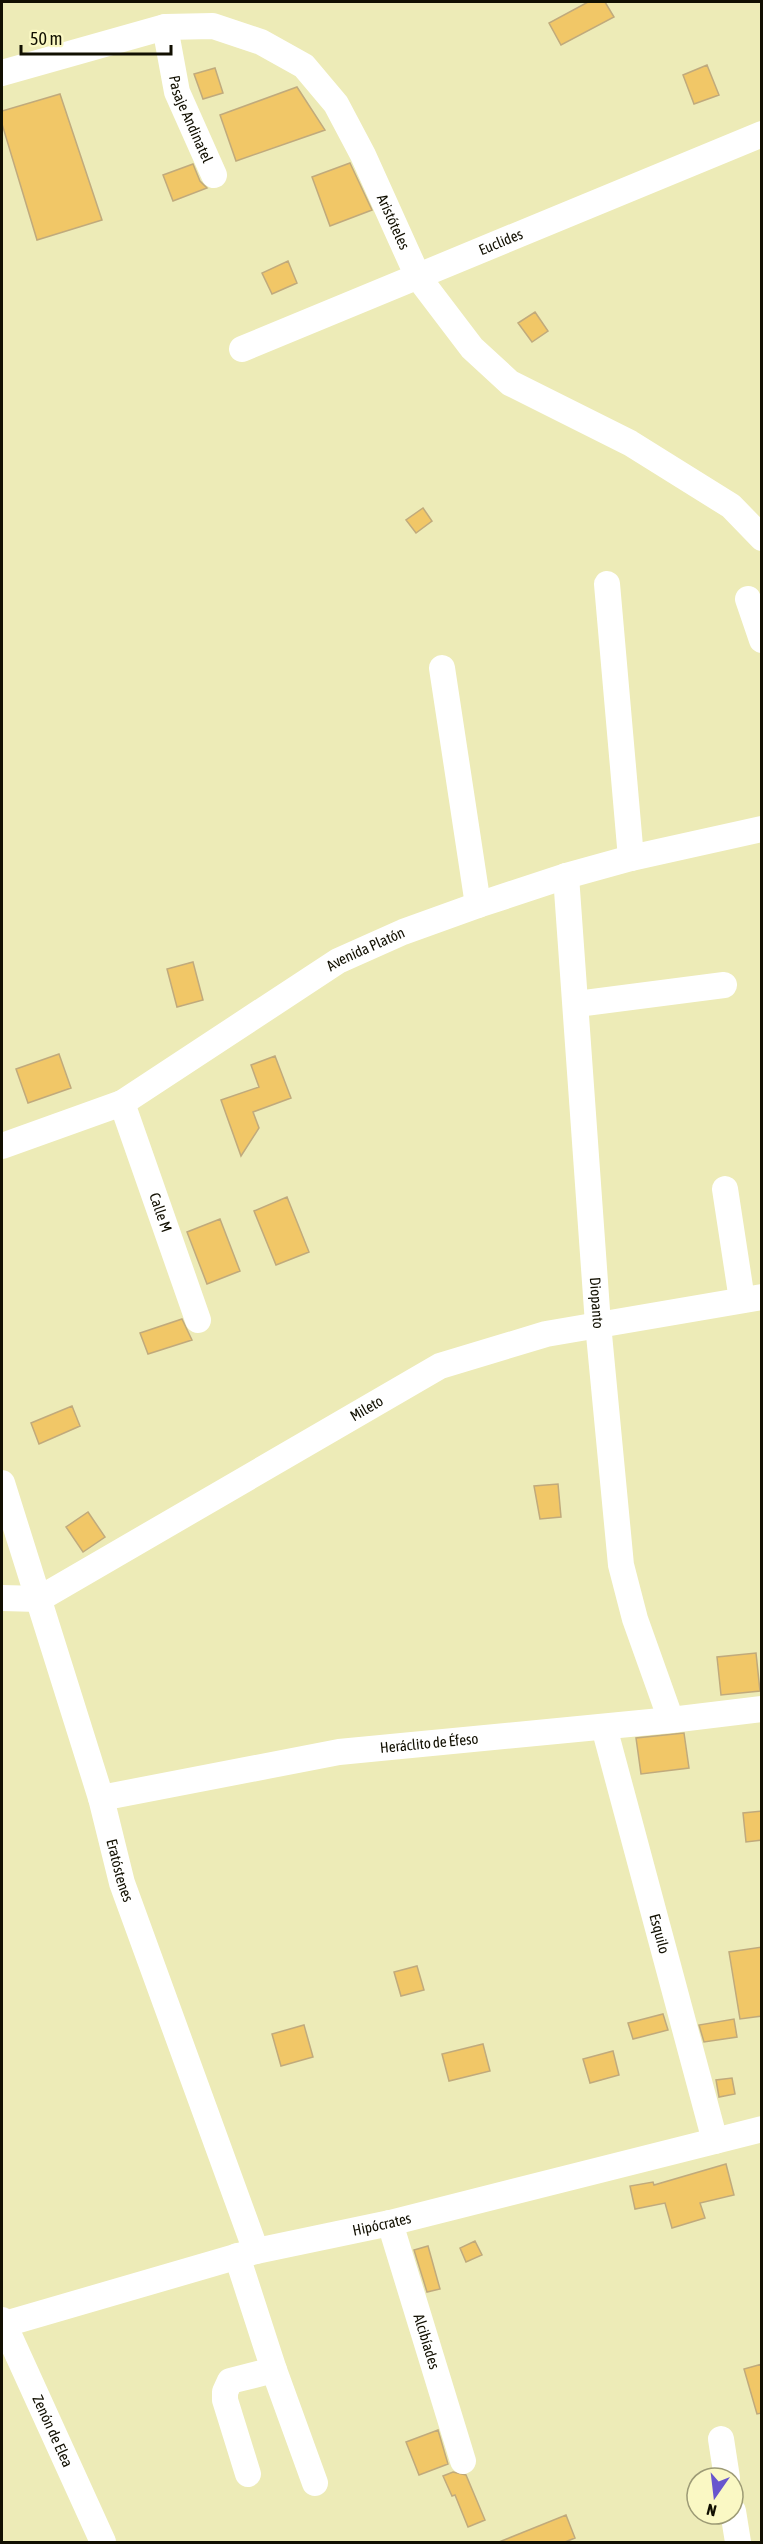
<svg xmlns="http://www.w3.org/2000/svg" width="763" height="2544" font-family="'Asap Condensed',sans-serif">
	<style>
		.building { fill: #f1c767; stroke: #c0aa7c; stroke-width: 1.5 }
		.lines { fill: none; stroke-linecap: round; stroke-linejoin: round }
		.minor { stroke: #fff; stroke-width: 26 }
		.labels { text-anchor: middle; stroke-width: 6; stroke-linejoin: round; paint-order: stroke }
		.street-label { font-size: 15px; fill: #110f01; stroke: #faf8c4 }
	</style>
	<rect width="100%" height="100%" fill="#edebb7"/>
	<!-- building -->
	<path class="building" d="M588,2H605L614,17L561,45L549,23Z
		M707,65L719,95L694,104L683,75Z
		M215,68L223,93L203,99L194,74Z
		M297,87L325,130L236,161L220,115Z
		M60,94L102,220L37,240L2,124V111Z
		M350,163L372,210L330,226L312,177Z
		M193,164L200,181L207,188L173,201L163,175Z
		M288,261L297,283L272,294L262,273Z
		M535,312L548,331L532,342L518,323Z
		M423,508L432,521L416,533L406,520Z
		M193,962L203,1000L177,1007L167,969Z
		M59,1054L71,1088L28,1103L16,1069Z
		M275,1056L291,1098L253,1112L259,1128L241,1156L221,1100L259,1087L251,1065Z
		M287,1197L309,1252L276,1265L254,1211Z
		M220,1219L240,1271L207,1284L187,1232Z
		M182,1319L192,1340L148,1354L140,1333Z
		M72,1406L80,1426L39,1444L31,1423Z
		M558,1484L561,1517L540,1519L534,1486Z
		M88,1512L105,1537L83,1552L66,1527Z
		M756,1653L760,1691L721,1695L717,1657Z
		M684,1733L689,1768L641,1774L636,1738Z
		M762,1811V1840L746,1842L743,1813Z
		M762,1947V2016L740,2019L729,1952Z
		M417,1966L424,1990L401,1996L394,1972Z
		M663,2014L668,2030L633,2039L628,2023Z
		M734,2019L737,2037L704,2042L699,2025Z
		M304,2025L313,2057L281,2066L272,2034Z
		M483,2044L490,2071L449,2081L442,2054Z
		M613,2051L619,2075L590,2083L583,2059Z
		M732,2078L735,2094L719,2097L716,2080Z
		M726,2164L734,2195L700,2203L705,2218L672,2228L665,2203L635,2209L630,2186L653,2182L654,2185Z
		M475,2241L482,2255L466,2262L460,2248Z
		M428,2246L440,2289L427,2292L414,2250Z
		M762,2364V2413L757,2414L744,2369Z
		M438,2430L448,2464L419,2475L406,2442Z
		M453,2472L466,2475L485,2520L468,2527L455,2495L452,2496L443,2476Z
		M566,2515L575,2538L565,2542H499Z"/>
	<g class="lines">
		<!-- minor -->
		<g class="minor">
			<path id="s1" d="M165,27L177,92L214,175"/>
			<path id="s2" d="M2,73L165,27L213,26L261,42L304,66L336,104L363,155L418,277L472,348L510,383L630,443L731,506L762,538"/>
			<path id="s3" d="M242,349L762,134"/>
			<path d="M607,584L631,858"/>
			<path d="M748,599L762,640"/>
			<path d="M442,668L478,905"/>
			<path id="s4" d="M566,876L598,1324L621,1565L635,1619L671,1720"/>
			<path d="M577,1004L724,985"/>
			<path id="s5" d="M122,1103L198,1320"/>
			<path id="s6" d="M2,1146L122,1103L338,961L403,932L478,905L566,876L631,858L762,829"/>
			<path d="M725,1189L742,1300"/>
			<path id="s7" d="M2,1483L101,1798L122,1883L256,2251"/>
			<path id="s8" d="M2,1598L39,1599L440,1366L546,1334L762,1297"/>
			<path id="s9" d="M604,1727L715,2141"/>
			<path id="s10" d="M101,1798L339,1752L671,1720L762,1709"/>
			<path id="s11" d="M390,2223L463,2461"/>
			<path d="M237,2256L274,2370L315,2483"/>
			<path id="s12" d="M2,2320L103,2542"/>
			<path id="s13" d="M5,2324L256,2251L390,2223L762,2129"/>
			<path d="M721,2439L727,2478"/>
			<path d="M248,2474L225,2400V2392L230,2381L274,2370"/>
			<path d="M733,2511L738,2542"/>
		</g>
	</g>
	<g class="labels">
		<!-- street labels -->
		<g class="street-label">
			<text dy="5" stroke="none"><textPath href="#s1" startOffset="96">Pasaje Andinatel</textPath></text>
			<text dy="5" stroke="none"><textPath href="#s2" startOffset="498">Aristóteles</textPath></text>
			<text dy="5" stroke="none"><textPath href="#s3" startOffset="280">Euclides</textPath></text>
			<text dy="5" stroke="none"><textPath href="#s6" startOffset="416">Avenida Platón</textPath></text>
			<text dy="5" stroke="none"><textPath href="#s5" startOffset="116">Calle M</textPath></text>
			<text dy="5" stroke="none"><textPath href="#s4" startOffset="428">Diopanto</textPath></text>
			<text dy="5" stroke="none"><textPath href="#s8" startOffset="416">Mileto</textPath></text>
			<text dy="5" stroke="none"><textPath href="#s10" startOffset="333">Heráclito de Éfeso</textPath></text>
			<text dy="5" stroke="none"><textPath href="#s7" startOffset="405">Eratóstenes</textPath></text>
			<text dy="5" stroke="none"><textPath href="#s9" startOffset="214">Esquilo</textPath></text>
			<text dy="5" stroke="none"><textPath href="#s13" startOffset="390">Hipócrates</textPath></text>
			<text dy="5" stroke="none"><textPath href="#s11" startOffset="124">Alcibíades</textPath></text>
			<text dy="5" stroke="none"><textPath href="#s12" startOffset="122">Zenón de Elea</textPath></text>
		</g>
	</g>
	<!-- border -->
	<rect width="763" height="2544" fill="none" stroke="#110f01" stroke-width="6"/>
	<!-- north arrow -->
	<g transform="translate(715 2496) rotate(194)"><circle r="28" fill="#faf8c4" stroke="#9d9b76" stroke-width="1.5"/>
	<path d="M0-4.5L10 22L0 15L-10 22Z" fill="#6855ce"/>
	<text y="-9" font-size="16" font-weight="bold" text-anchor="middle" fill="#110f01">N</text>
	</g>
	<!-- scale -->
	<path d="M21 45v9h150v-9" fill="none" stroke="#110f01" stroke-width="3"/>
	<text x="30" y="45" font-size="18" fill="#110f01" stroke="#faf8c4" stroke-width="4.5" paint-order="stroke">50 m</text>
</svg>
